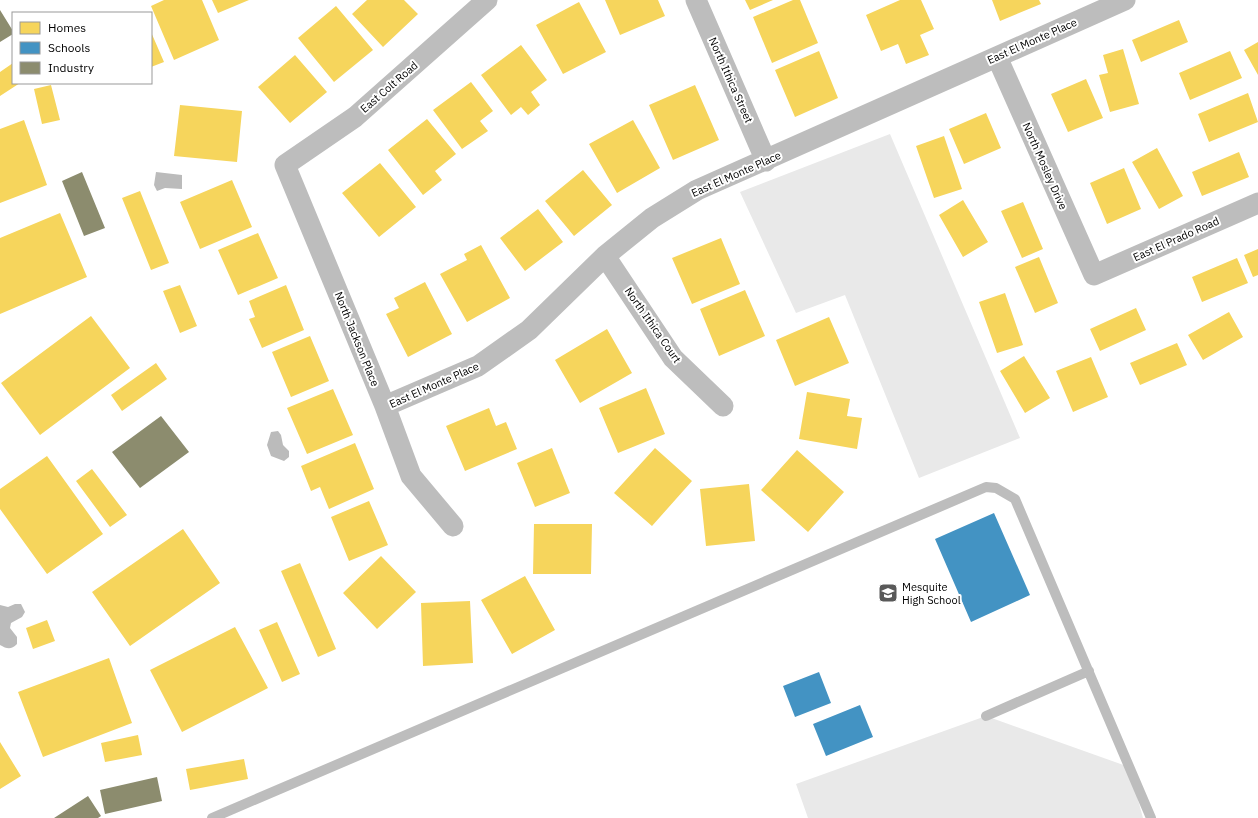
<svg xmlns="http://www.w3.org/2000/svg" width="1258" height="818" font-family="'IBM Plex Sans',sans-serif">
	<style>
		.green { fill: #e9e9e9 }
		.water { fill: #bbb }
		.homes { fill: #f6d55c }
		.schools { fill: #4393c3 }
		.industry { fill: #8c8c6e }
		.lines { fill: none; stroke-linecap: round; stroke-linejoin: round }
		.service { stroke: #bdbdbd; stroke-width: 10 }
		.minor { stroke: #bdbdbd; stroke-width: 21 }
		.labels { text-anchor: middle; stroke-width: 4; stroke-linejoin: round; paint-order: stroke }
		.street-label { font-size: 11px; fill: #000; stroke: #fff }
		.poi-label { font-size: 11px; fill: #000; stroke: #fff; text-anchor: start }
	</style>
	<rect width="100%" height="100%" fill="#fff"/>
	<!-- green -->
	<path class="green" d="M890,134L1020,438L919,478L845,295L796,313L740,192Z
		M986,716L1129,767L1143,818H808L796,784Z"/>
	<!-- water -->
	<path class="water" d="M156,172L182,175V189L165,188L157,191L154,185Z
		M278,431L281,435L283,445L289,451V457L284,461L271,456L267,445L271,432Z
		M15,604H21L25,612L22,617L11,623L10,628L17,637V644C11,650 7,649 0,645V605L8,607Z"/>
	<!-- homes -->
	<path class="homes" d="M164,0H202L219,40L174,60L151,6Z
		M212,0H249L218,13Z
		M367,0H404L418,14L383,47L352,14Z
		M605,0H658L665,16L620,35Z
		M745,0H773L750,10Z
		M793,0H800L818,43L772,63L753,17Z
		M900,0H921L934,29L920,35L929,55L906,64L898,44L881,51L866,15Z
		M992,0H1039L1041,4L1000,21Z
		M579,2L606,52L563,74L536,25Z
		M336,6L373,50L334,82L298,38Z
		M1179,20L1188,42L1141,62L1132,40Z
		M151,32L164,62L151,67Z
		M1258,42V75L1244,50Z
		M521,45L547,80L531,92L540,105L528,115L521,107L511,115L481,75Z
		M1123,49L1139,104L1110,112L1099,75L1108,73L1103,55Z
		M819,51L838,98L795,117L775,70Z
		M1230,51L1242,78L1190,100L1179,73Z
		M295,55L327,92L290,123L258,87Z
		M13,63V83H20L0,96V72Z
		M1086,79L1103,118L1068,132L1051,94Z
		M471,82L493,111L480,121L488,131L462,149L433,110Z
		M51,85L60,120L42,124L34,89Z
		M695,85L719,140L673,160L649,105Z
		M1248,93L1258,122L1209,142L1198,114Z
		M180,105L242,111L237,162L174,156Z
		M986,113L1001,148L964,164L949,129Z
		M427,119L456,154L435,171L442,180L423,195L388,150Z
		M24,120L47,185L0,203V129Z
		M633,120L660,168L617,193L589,144Z
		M944,136L962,189L934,198L916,146Z
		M1157,148L1183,196L1159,209L1132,162Z
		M1239,152L1249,177L1202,196L1192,172Z
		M380,163L416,207L379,237L342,193Z
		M1124,168L1141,209L1107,224L1090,183Z
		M583,170L612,205L574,236L545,201Z
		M232,180L252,227L200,249L180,202Z
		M140,191L169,263L151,270L122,198Z
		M963,200L988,242L963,257L939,215Z
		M1023,202L1043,249L1022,258L1001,211Z
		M538,209L563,242L525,271L500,238Z
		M60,213L87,277L0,314V238Z
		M258,233L278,278L238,295L218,250Z
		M721,238L740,284L692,304L672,258Z
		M481,245L510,298L467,322L440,274L467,260L464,254Z
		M1258,249V275L1253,277L1244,255Z
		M1039,257L1058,303L1035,313L1015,267Z
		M1237,258L1248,283L1202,302L1192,277Z
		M425,282L452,334L408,357L386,314L399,308L394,298Z
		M180,285L197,326L180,333L163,291Z
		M286,285L304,330L262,348L249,319L255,317L249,301Z
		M745,290L765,336L719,356L700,309Z
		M1005,293L1023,345L997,353L979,302Z
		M1136,308L1146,330L1100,351L1090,329Z
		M1229,312L1243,337L1203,360L1188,335Z
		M91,316L130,368L40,435L1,383Z
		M829,317L849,363L795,386L776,340Z
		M607,329L632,373L580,403L555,360Z
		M310,336L329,381L291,397L272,352Z
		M1177,343L1187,365L1140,385L1130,363Z
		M1024,356L1050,398L1025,413L1000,371Z
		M1091,357L1108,397L1073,412L1056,371Z
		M156,363L167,379L122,411L111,395Z
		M646,388L665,434L618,453L599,408Z
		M333,389L353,435L307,454L287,408Z
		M807,392L850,399L847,416L862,418L857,449L799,439Z
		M489,408L496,426L506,422L517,449L465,471L446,426Z
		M355,443L374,489L329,509L320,487L311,491L301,466Z
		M552,448L570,493L535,507L517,463Z
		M655,448L692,481L652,526L614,493Z
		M797,450L844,492L808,532L761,490Z
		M47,456L103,534L47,574L0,509V489Z
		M92,469L127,515L110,527L76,481Z
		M749,484L755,541L706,546L700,489Z
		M369,501L388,545L349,561L331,517Z
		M534,524H592L591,574H533Z
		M183,529L220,583L130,646L92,592Z
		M381,556L416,592L377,629L343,593Z
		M300,563L336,649L318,657L281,571Z
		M525,576L555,630L512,654L481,600Z
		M470,601L473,663L423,666L421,603Z
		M47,620L55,641L33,649L26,628Z
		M277,622L300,674L282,682L259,630Z
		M235,627L268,688L182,732L150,670Z
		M109,658L132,723L43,757L18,692Z
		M138,735L142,755L105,762L101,743Z
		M0,742L21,776L0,789Z
		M244,759L248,779L190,790L186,769Z"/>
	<!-- schools -->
	<path class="schools" d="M994,513L1030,595L971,622L935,539Z
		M819,672L831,703L795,717L783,686Z
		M860,705L873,737L826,756L813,724Z"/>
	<!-- industry -->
	<path class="industry" d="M0,10L13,31V34L0,42Z
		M82,172L105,228L84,236L62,181Z
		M161,416L189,452L140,488L112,452Z
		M157,777L162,801L105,814L100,790Z
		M88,796L101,816L98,818H54Z"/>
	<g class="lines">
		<!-- service -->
		<path class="service" d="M986,716L1089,671
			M212,818L986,487L996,488L1015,499L1151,818"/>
		<!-- minor -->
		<path class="minor" d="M696,0L766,161
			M997,57L1094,275L1258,203
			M605,256L673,358L723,406
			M385,406L478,366L529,330L605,256L652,218L697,190L1125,0
			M453,526L411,476L385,406L285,165L355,117L487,0"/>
	</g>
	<!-- icons -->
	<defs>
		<g id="school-square" transform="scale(1)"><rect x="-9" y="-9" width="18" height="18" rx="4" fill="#595959" stroke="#fff"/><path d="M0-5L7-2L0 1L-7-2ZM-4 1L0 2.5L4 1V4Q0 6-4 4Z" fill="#fff"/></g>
	</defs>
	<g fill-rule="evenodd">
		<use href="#school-square" x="888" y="593"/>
	</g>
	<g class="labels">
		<!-- street labels -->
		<g class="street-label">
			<text transform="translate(1032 41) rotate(-24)" y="4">East El Monte Place</text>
			<text transform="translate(731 80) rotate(66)" y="4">North Ithica Street</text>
			<text transform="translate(389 87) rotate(-41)" y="4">East Colt Road</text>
			<text transform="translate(1045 166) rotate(66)" y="4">North Mosley Drive</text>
			<text transform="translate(736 174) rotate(-24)" y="4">East El Monte Place</text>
			<text transform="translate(1176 239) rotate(-24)" y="4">East El Prado Road</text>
			<text transform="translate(653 325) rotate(55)" y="4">North Ithica Court</text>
			<text transform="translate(357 339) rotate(68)" y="4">North Jackson Place</text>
			<text transform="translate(434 385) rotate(-24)" y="4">East El Monte Place</text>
		</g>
		<!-- poi labels -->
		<g class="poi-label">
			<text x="902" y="591">Mesquite<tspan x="902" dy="13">High School</tspan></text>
		</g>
	</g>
	<!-- legend -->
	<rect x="12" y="12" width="140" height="72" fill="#ffffff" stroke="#999999"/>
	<rect x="20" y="22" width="20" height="12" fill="#f6d55c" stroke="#999999"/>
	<text x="48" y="32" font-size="12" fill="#000000">Homes</text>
	<rect x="20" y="42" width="20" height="12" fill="#4393c3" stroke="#999999"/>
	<text x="48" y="52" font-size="12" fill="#000000">Schools</text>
	<rect x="20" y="62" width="20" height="12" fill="#8c8c6e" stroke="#999999"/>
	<text x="48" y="72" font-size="12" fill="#000000">Industry</text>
</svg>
